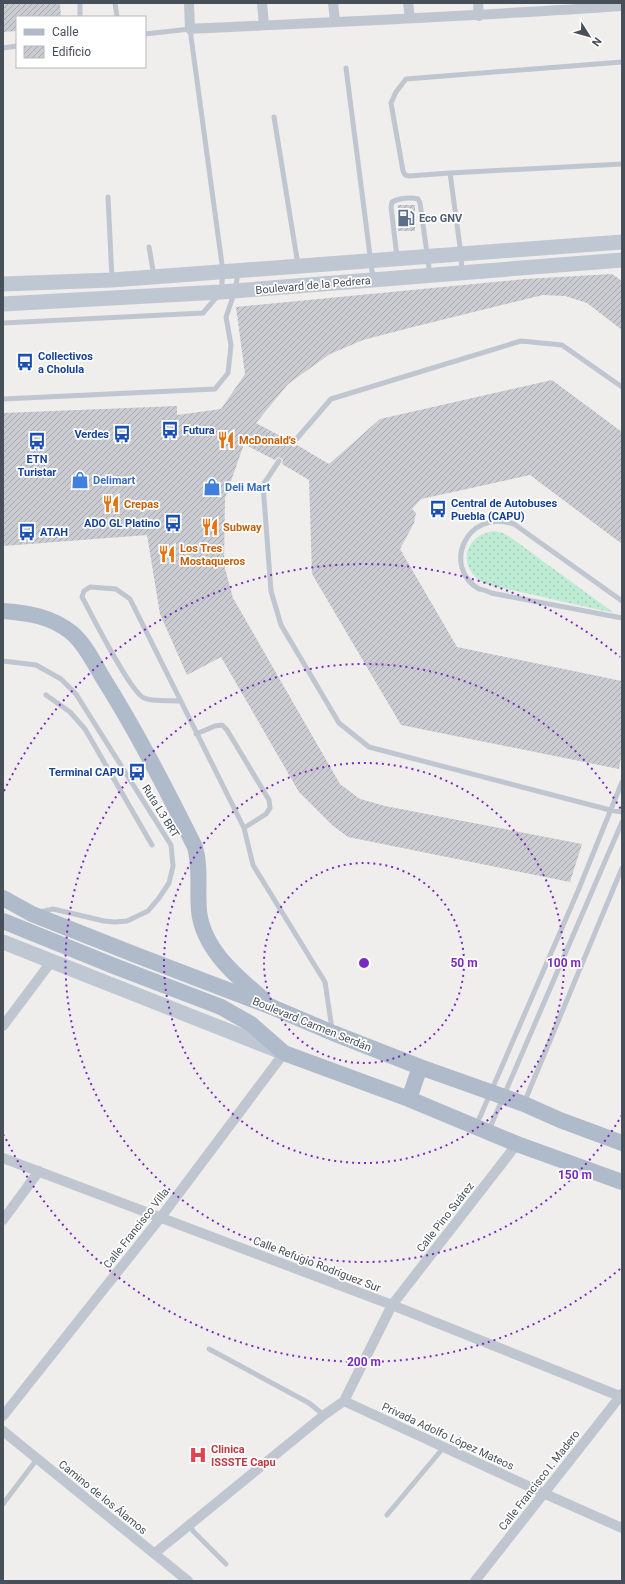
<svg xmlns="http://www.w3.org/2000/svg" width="625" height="1584" font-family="Roboto,sans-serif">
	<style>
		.grass { fill: url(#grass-dots) }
		.building { fill: url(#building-hatch) }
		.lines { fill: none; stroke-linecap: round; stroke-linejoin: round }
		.lane { stroke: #bfc6cf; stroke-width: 5 }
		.street { stroke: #bfc6cf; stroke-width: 10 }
		.secondary { stroke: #bfc7d3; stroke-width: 15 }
		.primary { stroke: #afbaca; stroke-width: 16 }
		.ring { fill: none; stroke: #7b2cbf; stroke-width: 2; stroke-dasharray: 2 4 }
		.labels { text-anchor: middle; stroke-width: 3.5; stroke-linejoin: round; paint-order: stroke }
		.service-label { font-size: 11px; font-weight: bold; fill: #4e5e75; stroke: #fff; text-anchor: start }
		.street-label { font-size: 11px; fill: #474f59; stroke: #fff }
		.transit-label { font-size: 11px; font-weight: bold; fill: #164399; stroke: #fff; text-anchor: start }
		.food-label { font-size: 11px; font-weight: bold; fill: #c56008; stroke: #fff; text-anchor: start }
		.shop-label { font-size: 11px; font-weight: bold; fill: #366cbe; stroke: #fff; text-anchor: start }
		.health-label { font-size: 11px; font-weight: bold; fill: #be3a42; stroke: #fff; text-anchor: start }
		.centre { fill: #7b2cbf; stroke: #fff; stroke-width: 2 }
		.ring-label { font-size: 12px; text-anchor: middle; font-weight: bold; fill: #7b2cbf; stroke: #fff; stroke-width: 3.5; stroke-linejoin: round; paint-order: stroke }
	</style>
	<defs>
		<pattern id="grass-dots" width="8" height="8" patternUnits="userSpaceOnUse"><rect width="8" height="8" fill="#beebd3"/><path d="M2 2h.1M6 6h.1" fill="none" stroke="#a5cbb7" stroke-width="1.8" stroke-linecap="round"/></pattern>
		<pattern id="building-hatch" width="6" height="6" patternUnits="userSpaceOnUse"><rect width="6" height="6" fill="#caccd2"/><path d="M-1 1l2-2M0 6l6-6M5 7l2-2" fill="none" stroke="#a6a8ad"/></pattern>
	</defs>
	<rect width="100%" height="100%" fill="#f0eded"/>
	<!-- grass -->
	<path class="grass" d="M494,531L503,533L510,537L614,613L489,585C457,573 460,536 494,531Z"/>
	<!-- building -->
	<path class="building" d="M3,3H60L61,17H17V31L3,32Z
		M398,205H415V231H398Z
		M612,274L622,281V330L587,303L565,296L543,295L413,327L363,340L330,354L288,384L256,423L290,441L291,446L294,447L297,445L329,464L380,419L552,380L622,432V544L530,475L421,499L412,509L416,513L414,523L400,549L457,647L622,681V751L619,769L401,725L312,574L309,480L282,464L283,460L281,458L278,457L275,460L244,444L225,498L224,565L233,598L340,784L360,799L385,806L582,844L570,882L348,837L332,825L299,792L221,657L187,675L160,614L147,535L3,546V413L177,406V415L221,409L245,374L236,307L525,279Z"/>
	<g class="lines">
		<!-- lane -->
		<path class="lane" d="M80,3V17
			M115,3L117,17
			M3,48L17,46
			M346,68L373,279
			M274,117L298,265
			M450,173L622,164
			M108,197L112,279
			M149,247L154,276
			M397,257L391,207L392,202C399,198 411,197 418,199L420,203L430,275
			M462,272L461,254L450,173L409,176L405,175L403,171L391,103L396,92L406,79L622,62
			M3,323L203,313L221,292L223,272L190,29L145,34
			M3,399L215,389L228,373L231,345L226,317L235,291L238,273
			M293,443L331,399L521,341L562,345L622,387
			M279,461L263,485L271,591L281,625L339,723L369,747L610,810L622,812
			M622,601L514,524C465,508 442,568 479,589C483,590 488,591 491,593L622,618
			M3,661L36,665L61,679L76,694L171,845L173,866L169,883L159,898L148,911L127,921L115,922L104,921L53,909L40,912
			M46,695L70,712L85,729L152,845
			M181,701C171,700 152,702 144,698C130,692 92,615 82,597L84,591L90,587L116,589L130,599L244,828L253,865L325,982L332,1029
			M196,734L215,726L222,725L227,730L269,800L270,808L266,814L244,828
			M524,1103L622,868
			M476,1126L578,891L622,782
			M489,1130L622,822
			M209,1349L309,1403L324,1415
			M3,1504L37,1459
			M387,1515L444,1447
			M190,1525L193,1531L226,1564"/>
		<!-- street -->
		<path class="street" d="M189,3L190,29C334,22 478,16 622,6
			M262,3L264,25
			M333,3L335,21
			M408,3L410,18
			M478,3L479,16
			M3,1026L51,962
			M3,1158L392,1305L622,1397
			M3,1220L39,1171
			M344,1401L543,1493L622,1528
			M3,1416L161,1217L284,1053
			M3,1431L188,1581
			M155,1553L324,1415L344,1401L392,1305L517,1144
			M475,1581L622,1394"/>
		<!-- secondary -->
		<path class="secondary" d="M3,284L112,280L622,242
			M3,304L221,292L622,260
			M3,942L279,1051"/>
		<!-- primary -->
		<path class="primary" d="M3,611C28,613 51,616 72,633C85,644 94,663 103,678C137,732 166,789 195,847C201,868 197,889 199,911C203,949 236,976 263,999
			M3,898L32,914L136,955L272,1007L333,1033L420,1067L524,1104L560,1120L622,1143
			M3,921L114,966L221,1007L251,1024L284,1053L409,1099L517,1144L622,1182
			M409,1099L420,1067"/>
	</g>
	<!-- distance rings -->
	<g class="ring">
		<circle cx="364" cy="963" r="100"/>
		<circle cx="364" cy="963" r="200"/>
		<path d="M622 1115A299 299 0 1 1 622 811"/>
		<path d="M620 1269A399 399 0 0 1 4 1135M4 791A399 399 0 0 1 620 657"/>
	</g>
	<!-- icons -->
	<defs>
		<g id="fuel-bare" transform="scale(1.38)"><path d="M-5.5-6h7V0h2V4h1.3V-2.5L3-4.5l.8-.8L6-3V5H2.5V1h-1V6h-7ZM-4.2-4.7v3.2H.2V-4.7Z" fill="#5c6f8a" stroke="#fff" stroke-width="2.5" paint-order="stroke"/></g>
		<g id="bus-bare" transform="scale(1.38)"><path d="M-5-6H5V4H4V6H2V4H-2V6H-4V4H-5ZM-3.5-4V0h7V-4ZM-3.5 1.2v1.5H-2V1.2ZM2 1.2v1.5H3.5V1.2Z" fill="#1a4fb4" stroke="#fff" stroke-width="2.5" paint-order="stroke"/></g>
		<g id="restaurant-bare" transform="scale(1.38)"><path d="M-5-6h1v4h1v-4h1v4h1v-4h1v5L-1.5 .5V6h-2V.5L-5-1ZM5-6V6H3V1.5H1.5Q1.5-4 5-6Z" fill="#e8710a" stroke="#fff" stroke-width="2.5" paint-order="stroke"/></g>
		<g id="shop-bare" transform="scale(1.38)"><path d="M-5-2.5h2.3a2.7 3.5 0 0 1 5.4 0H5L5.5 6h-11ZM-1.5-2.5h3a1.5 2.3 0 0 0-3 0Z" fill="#3f7fe0" stroke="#fff" stroke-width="2.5" paint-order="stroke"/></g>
		<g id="hospital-bare" transform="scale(1.38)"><path d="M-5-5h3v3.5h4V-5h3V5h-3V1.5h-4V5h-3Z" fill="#e0444e" stroke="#fff" stroke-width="2.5" paint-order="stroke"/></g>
	</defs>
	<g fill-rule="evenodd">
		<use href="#fuel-bare" x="406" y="218"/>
		<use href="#bus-bare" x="25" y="362"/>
		<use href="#bus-bare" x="170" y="430"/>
		<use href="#bus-bare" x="122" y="434"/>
		<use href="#restaurant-bare" x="226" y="440"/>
		<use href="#bus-bare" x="37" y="441"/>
		<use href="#shop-bare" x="80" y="480"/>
		<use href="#shop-bare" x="212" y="487"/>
		<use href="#restaurant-bare" x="111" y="504"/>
		<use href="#bus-bare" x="438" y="509"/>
		<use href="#bus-bare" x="173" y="523"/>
		<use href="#restaurant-bare" x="210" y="527"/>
		<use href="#bus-bare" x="27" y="532"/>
		<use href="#restaurant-bare" x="167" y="554"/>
		<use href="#bus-bare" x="137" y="772"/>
		<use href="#hospital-bare" x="198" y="1455"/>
	</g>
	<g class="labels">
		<!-- service labels -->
		<g class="service-label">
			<text x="419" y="222">Eco GNV</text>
		</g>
		<!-- street labels -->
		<g class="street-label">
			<text transform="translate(313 285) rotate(-5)" y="4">Boulevard de la Pedrera</text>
			<text transform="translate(161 811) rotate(58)" y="4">Ruta L3 BRT</text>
			<text transform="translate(312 1024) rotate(22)" y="4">Boulevard Carmen Serdán</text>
			<text transform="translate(445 1217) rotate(-52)" y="4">Calle Pino Suárez</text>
			<text transform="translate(136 1228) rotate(-52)" y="4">Calle Francisco Villa</text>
			<text transform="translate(317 1264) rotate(21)" y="4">Calle Refugio Rodríguez Sur</text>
			<text transform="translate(448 1436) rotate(25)" y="4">Privada Adolfo López Mateos</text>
			<text transform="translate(539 1480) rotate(-52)" y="4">Calle Francisco I. Madero</text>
			<text transform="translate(103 1497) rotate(39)" y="4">Camino de los Álamos</text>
		</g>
		<!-- transit labels -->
		<g class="transit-label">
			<text x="38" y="360">Collectivos<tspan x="38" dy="13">a Cholula</tspan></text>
			<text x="183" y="434">Futura</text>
			<text x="109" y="438" text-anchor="end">Verdes</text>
			<text x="37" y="463" text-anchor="middle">ETN<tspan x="37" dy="13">Turistar</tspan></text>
			<text x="451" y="507">Central de Autobuses<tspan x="451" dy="13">Puebla (CAPU)</tspan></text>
			<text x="160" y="527" text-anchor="end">ADO GL Platino</text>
			<text x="40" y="536">ATAH</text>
			<text x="124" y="776" text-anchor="end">Terminal CAPU</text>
		</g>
		<!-- food labels -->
		<g class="food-label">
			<text x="239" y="444">McDonald's</text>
			<text x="124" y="508">Crepas</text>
			<text x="223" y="531">Subway</text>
			<text x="180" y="552">Los Tres<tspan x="180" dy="13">Mostaqueros</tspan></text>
		</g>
		<!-- shop labels -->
		<g class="shop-label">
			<text x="93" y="484">Delimart</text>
			<text x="225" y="491">Deli Mart</text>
		</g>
		<!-- health labels -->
		<g class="health-label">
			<text x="211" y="1453">Clinica<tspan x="211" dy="13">ISSSTE Capu</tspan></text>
		</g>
	</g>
	<circle cx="364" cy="963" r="6" class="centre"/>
	<g class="ring-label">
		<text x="464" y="967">50 m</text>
		<text x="564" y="967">100 m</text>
		<text x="575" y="1179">150 m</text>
		<text x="364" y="1366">200 m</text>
	</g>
	<!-- border -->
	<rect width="625" height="1584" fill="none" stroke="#474f59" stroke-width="8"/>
	<!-- legend -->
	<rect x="16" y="16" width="130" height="52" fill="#ffffff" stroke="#b5b9bd"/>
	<rect x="24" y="29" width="20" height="6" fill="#afbaca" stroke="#b5b9bd"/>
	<text x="52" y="36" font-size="12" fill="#474f59">Calle</text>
	<rect x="24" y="46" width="20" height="12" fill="url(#building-hatch)" stroke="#b5b9bd"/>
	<text x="52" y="56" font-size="12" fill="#474f59">Edificio</text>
	<!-- north arrow -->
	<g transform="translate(589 36) rotate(127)" stroke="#ffffff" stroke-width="3" paint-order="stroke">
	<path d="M0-3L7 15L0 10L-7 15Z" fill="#474f59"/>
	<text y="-6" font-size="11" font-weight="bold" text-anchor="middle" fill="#474f59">N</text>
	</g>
</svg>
